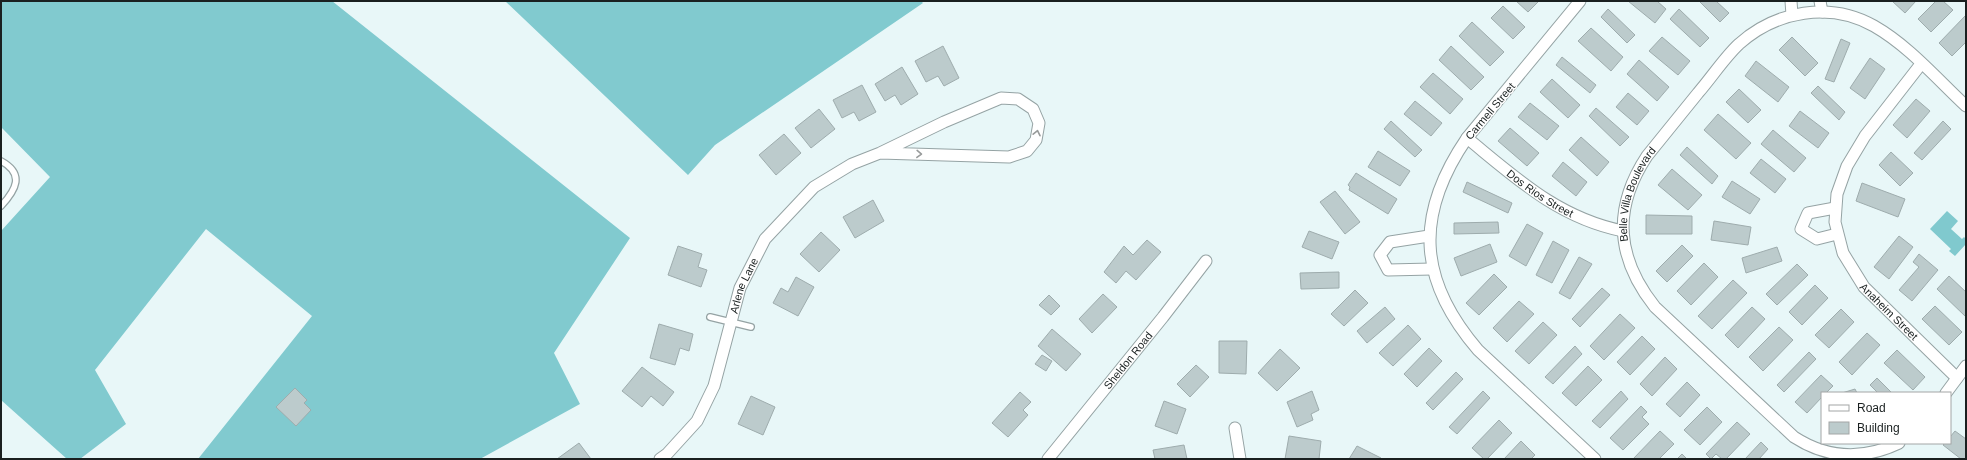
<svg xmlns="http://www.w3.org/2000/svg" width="1967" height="460" font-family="Helvetica,sans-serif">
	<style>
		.forest { fill: #81cacf }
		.water { fill: #80c9ce }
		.building { fill: #bccbcc; stroke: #9eacad }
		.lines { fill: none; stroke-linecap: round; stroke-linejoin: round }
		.lane-casing { stroke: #95a3a4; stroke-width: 8 }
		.street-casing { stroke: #95a3a4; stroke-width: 13 }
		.lane { stroke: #fff; stroke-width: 5.5 }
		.street { stroke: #fff; stroke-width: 11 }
		.oneway { stroke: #989b9b }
		.labels { text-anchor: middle; stroke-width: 3; stroke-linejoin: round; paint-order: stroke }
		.street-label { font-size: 11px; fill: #1a2020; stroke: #fff }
	</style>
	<rect width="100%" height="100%" fill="#e8f7f8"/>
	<!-- forest -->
	<path class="forest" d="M1,1H332L630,238L554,353L580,404L480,459H198L312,316L206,229L95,370L126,424L80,459H67L1,400V231L50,177L1,127Z
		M505,1H921L923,3L715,145L688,175Z"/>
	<!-- water -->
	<path class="water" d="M1947,211L1958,221L1951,229L1962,239L1964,237L1966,239V244L1955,256L1949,251L1951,249L1930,229Z"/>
	<!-- building -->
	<path class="building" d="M1516,1H1539L1528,12Z
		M1628,1H1657L1666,9L1655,23Z
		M1699,1H1716L1729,13L1720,22Z
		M1892,1H1916L1905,13Z
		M1936,1H1943L1953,10L1931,32L1918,19Z
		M1503,6L1525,27L1513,39L1491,18Z
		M1608,9L1635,35L1627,43L1601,17Z
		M1679,9L1709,38L1700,47L1670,19Z
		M1966,15V42L1952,56L1939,43Z
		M1472,22L1504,52L1490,66L1459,36Z
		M1591,28L1623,57L1611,71L1578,41Z
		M1662,37L1690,61L1678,75L1649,51Z
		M1792,37L1818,63L1805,76L1779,50Z
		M1841,39L1850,43L1834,82L1825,79Z
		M943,46L959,78L944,86L938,76L926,82L915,61Z
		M1451,46L1484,77L1471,90L1439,60Z
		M1562,57L1596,85L1590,93L1556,65Z
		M1870,58L1885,69L1865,99L1850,88Z
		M1639,60L1669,87L1657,101L1627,74Z
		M1756,61L1789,87L1778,102L1745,76Z
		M902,67L918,94L901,105L895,95L885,101L875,84Z
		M1433,73L1463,99L1450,114L1420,87Z
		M1552,79L1580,105L1568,118L1540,92Z
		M862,85L876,112L859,121L854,112L842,118L833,100Z
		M1818,86L1845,112L1839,120L1811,93Z
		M1739,89L1761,110L1748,123L1726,102Z
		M1628,93L1649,111L1637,125L1616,107Z
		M1916,99L1930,111L1907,138L1893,125Z
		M1415,101L1442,123L1431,136L1404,114Z
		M1530,103L1559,126L1547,140L1518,117Z
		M1596,108L1629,137L1620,146L1589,116Z
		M819,109L835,129L811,148L795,128Z
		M1800,111L1829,133L1818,148L1789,126Z
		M1718,114L1751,143L1736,159L1704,130Z
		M1391,121L1422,150L1415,157L1384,129Z
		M1943,121L1951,129L1922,160L1914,153Z
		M1510,128L1539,153L1527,166L1498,141Z
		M1773,130L1806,158L1794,172L1761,144Z
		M784,134L801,153L776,175L759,155Z
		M1581,137L1609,162L1597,176L1569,150Z
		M1687,147L1718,176L1712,184L1680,155Z
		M1378,151L1410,171L1400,186L1368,167Z
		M1891,152L1913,173L1900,186L1879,165Z
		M1761,159L1786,179L1775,193L1750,173Z
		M1563,162L1587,182L1576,196L1552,176Z
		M1672,169L1702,195L1688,210L1658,185Z
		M1356,173L1397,199L1388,214L1349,190L1350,187L1348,185Z
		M1732,181L1760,199L1750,214L1722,197Z
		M1467,182L1512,203L1508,213L1463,192Z
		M1862,183L1905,199L1898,217L1856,201Z
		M1335,191L1360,222L1345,234L1320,202Z
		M873,200L884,221L855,238L843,217Z
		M1646,215L1692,216V234H1646Z
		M1714,221L1751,227L1748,245L1711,240Z
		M1498,222L1499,233L1454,234V223Z
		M1527,224L1543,233L1526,266L1509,256Z
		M1309,231L1339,242L1332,259L1302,247Z
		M821,232L840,250L819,272L800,254Z
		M1899,236L1913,247L1889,279L1874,267Z
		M1147,240L1161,252L1136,280L1126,271L1116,283L1104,272L1124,246L1133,255Z
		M1553,241L1569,250L1552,283L1536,275Z
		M1490,244L1497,262L1461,276L1454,258Z
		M1682,245L1693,256L1667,282L1656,271Z
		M678,246L702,254L698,267L707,270L701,287L668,275Z
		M1777,247L1782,261L1746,273L1742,258Z
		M1919,254L1938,270L1912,301L1899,290L1919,267L1913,262Z
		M1579,257L1592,264L1570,299L1559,293Z
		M1704,263L1718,277L1691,305L1677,291Z
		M1797,264L1808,275L1777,305L1766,294Z
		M1339,272V288L1301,289L1300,273Z
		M1494,274L1507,287L1479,315L1466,303Z
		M1949,276L1966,292V317L1937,289Z
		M796,277L814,287L798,316L773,303L781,288L788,292Z
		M1733,280L1747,293L1712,329L1698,316Z
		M1815,285L1828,298L1802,325L1789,312Z
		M1602,288L1610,295L1580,327L1572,319Z
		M1355,290L1368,303L1344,326L1331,314Z
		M1103,294L1117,307L1092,333L1079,319Z
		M1049,295L1060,306L1051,315L1039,305Z
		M1519,301L1534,314L1507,342L1493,328Z
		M1935,306L1962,332L1949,345L1922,319Z
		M1385,307L1395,319L1367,343L1357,331Z
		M1752,307L1765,319L1738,348L1725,335Z
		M1841,309L1854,322L1829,348L1815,335Z
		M1620,314L1635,328L1604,360L1590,346Z
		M1543,322L1557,335L1529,364L1515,351Z
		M659,324L693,334L689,351L680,348L675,365L650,358Z
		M1408,325L1421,339L1393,366L1379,353Z
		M1779,327L1793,340L1763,371L1749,357Z
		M1052,329L1081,354L1066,371L1038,346Z
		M1867,333L1880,345L1852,375L1839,362Z
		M1642,336L1655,349L1630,375L1617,362Z
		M1219,341H1247L1246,374L1219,373Z
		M1575,346L1582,354L1553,384L1545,377Z
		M1429,348L1442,361L1417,387L1404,374Z
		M1280,349L1300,368L1277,391L1258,373Z
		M1897,350L1925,377L1913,390L1884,363Z
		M1809,352L1816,359L1784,392L1777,385Z
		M1042,355L1052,361L1046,371L1035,364Z
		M1665,357L1677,369L1652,396L1640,384Z
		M1196,365L1209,377L1190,397L1177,384Z
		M1588,366L1602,380L1576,406L1562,393Z
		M642,367L674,392L663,406L651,396L642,407L622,391Z
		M1456,372L1463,379L1433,410L1426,403Z
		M1821,375L1833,386L1826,393H1822V397L1807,413L1795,402Z
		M1877,378L1892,393H1878L1870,385Z
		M1687,382L1700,395L1680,417L1666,404Z
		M295,388L307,400L304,403L311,410L296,426L276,407Z
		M1855,389L1857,393H1842Z
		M1312,391L1319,410L1311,414L1313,420L1297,427L1287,402Z
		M1483,391L1490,398L1457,434L1449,427Z
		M1621,391L1628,399L1600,428L1592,421Z
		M1020,392L1031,402L1023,410L1028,415L1008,437L992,423Z
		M751,396L775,407L763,435L738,424Z
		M1164,401L1186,409L1177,434L1155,426Z
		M1641,406L1647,412L1642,417L1649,424L1623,450L1610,438Z
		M1707,407L1722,422L1700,445L1684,430Z
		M1499,420L1512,433L1487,459H1484L1472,448Z
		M1737,422L1750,434L1726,459H1722L1716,454L1711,459L1706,454Z
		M1660,431L1674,444L1659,459H1633Z
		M1955,431L1966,439V459H1961L1943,445L1945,443H1950V437Z
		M1289,436L1321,441L1319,459H1285Z
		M1521,441L1535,455L1531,459H1504Z
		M1761,442L1768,449L1759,459H1745Z
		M579,443L591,459H557Z
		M1184,445L1187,459H1155L1153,450Z
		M1357,446L1381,458V459H1349Z
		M1682,454L1687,459H1677Z"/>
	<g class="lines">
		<!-- lane casing -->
		<g class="lane-casing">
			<path id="lane" d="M1,161C25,174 16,190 1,206
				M710,317L751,327"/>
		</g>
		<!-- street casing -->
		<g class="street-casing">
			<g id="street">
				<path d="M1580,1L1467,138C1415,214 1417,279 1478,350L1595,459"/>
				<path d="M1791,1L1792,15"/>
				<path d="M1820,1L1822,12"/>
				<path id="s1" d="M1921,64L1865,136L1847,166L1837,194L1835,222L1843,253L1864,287L1957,378"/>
				<path id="s2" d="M1467,138C1516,178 1558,218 1623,231"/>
				<path d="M1835,208L1808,213L1801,229L1817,239L1837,234"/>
				<path d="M1429,236L1390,242L1380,255L1388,270L1432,269"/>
				<path d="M1946,393L1966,366"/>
				<path d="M1235,428L1240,459"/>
				<path id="s3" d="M1899,443C1863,460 1828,459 1794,437L1655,307C1616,258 1612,209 1647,156C1664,135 1681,114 1698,93C1712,77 1724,58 1739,44C1776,11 1830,1 1874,26C1909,46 1937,79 1966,106"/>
				<path id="s4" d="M660,459L667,454L697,421L714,386L740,288L765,239L814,187L852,164L880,153L944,122L1001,98L1018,99L1033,109L1039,123L1036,140L1027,151L1009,157L880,153"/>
				<path id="s5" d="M1048,459L1163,317L1206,261"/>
			</g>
		</g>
		<!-- lane -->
		<use href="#lane" class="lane"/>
		<!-- street -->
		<use href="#street" class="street"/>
	</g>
	<!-- one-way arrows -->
	<defs><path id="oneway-chevron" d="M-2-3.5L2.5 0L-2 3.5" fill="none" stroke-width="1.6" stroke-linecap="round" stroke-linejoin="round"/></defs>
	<g class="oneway">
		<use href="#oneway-chevron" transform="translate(1037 133) rotate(-78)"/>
		<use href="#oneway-chevron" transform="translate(919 154) rotate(2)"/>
	</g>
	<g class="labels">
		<!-- street labels -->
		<g class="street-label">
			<text transform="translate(1490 111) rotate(-50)" y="4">Carmell Street</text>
			<text dy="4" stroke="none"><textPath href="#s2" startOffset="92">Dos Rios Street</textPath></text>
			<text dy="4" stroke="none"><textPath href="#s3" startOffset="424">Belle Villa Boulevard</textPath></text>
			<text dy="4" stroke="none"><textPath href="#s4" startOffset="197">Arlene Lane</textPath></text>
			<text dy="4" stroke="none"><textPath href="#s1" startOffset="291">Anaheim Street</textPath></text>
			<text dy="4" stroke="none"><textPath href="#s5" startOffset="127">Sheldon Road</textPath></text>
		</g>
	</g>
	<!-- border -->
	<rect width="1967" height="460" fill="none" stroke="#1a2020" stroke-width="4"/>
	<!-- legend -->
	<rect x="1821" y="392" width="130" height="52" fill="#ffffff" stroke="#a3a6a6"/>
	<rect x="1829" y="405" width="20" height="6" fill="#ffffff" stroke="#a3a6a6"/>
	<text x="1857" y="412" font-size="12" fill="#1a2020">Road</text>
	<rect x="1829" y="422" width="20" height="12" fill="#bccbcc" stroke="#a3a6a6"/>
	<text x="1857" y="432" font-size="12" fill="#1a2020">Building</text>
</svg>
